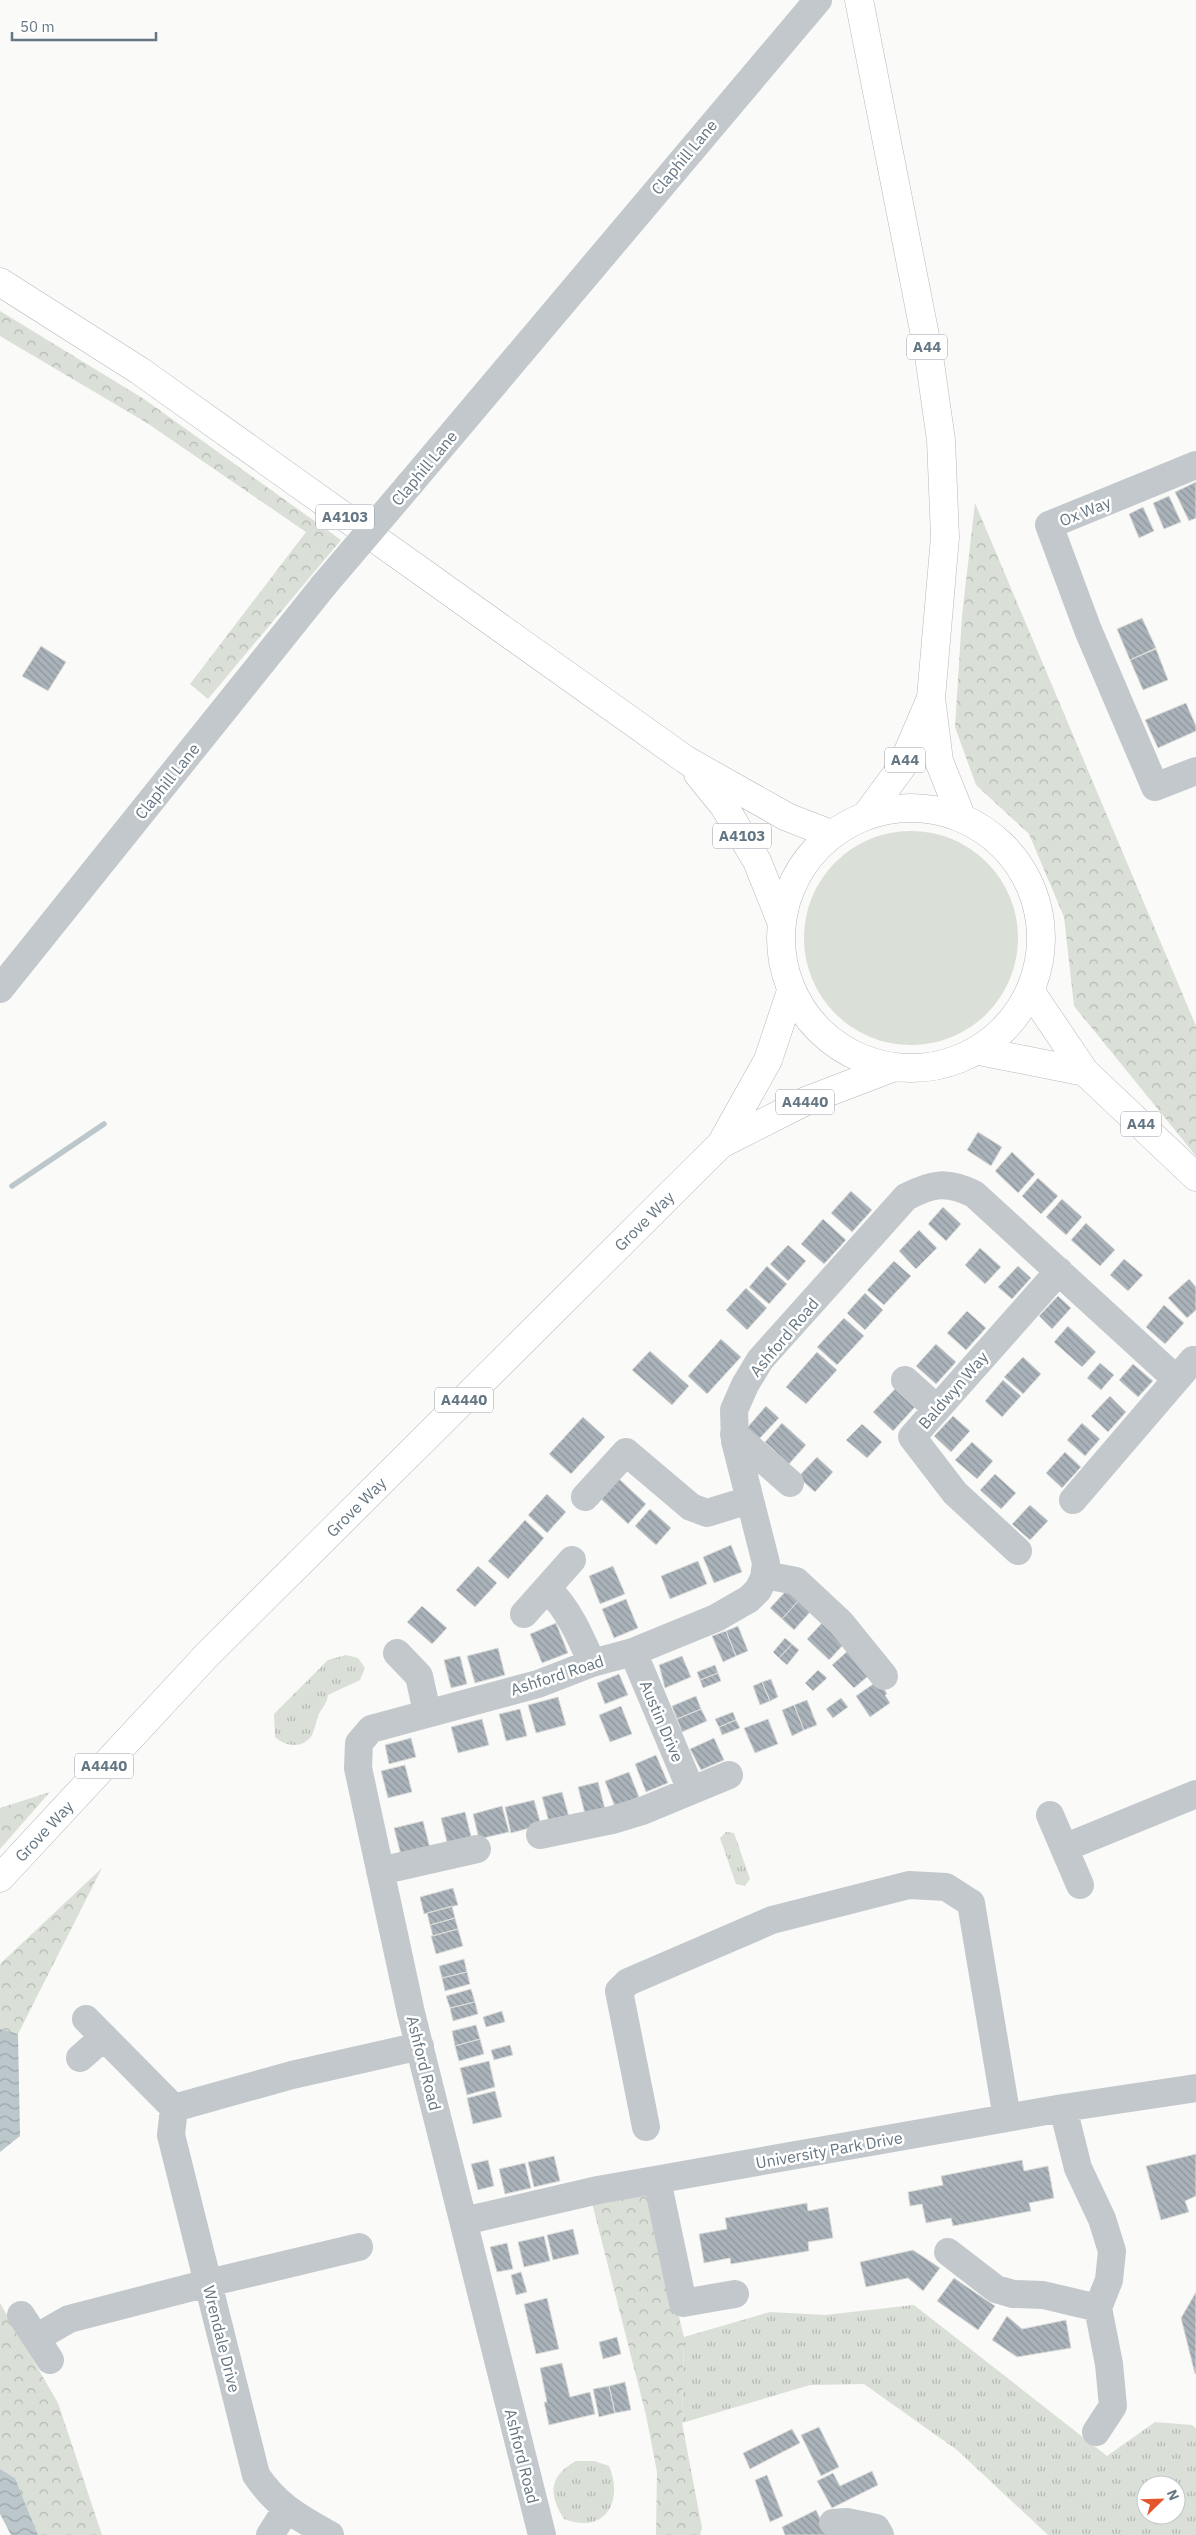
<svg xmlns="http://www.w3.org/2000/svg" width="1196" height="2535" font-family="'IBM Plex Sans',sans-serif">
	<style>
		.grass { fill: #dadfd7 }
		.forest { fill: url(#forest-crowns) }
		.park { fill: url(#park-tufts); fill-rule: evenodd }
		.water { fill: url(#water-waves) }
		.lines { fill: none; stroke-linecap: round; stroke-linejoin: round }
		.stream { stroke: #bbc7cb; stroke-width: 5.5 }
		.building { fill: url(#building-back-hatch); stroke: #dcdcda }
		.major-casing { stroke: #b5babe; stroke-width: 29 }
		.highway-casing { stroke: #b4b9bd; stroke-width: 29 }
		.minor { stroke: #c3c8cc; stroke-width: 28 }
		.major { stroke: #fff; stroke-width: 28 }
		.highway { stroke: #fff; stroke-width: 28 }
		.minor-bridge { stroke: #c3c8cc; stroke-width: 28 }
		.labels { text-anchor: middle; stroke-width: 5; stroke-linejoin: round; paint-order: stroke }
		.shield { fill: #fff; stroke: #939fa8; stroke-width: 1 }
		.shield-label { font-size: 15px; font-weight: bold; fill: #657683 }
		.street-label { font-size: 16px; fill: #657683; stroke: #fff }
	</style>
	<defs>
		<pattern id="forest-crowns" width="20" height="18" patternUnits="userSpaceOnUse" patternTransform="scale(1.25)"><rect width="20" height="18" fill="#dadfd7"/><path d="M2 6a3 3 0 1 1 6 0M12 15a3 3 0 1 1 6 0" fill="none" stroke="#b4b9b4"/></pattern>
		<pattern id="park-tufts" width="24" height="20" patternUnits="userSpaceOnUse" patternTransform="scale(1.25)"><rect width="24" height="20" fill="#dadfd7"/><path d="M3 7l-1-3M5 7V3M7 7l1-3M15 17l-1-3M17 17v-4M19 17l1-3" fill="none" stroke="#b4b9b4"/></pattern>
		<pattern id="water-waves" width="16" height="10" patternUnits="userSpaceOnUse" patternTransform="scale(1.25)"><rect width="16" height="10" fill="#bbc7cb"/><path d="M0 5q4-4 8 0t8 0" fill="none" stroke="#9ca6aa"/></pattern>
		<pattern id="building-back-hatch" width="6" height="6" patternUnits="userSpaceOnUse" patternTransform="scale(1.25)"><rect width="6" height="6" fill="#aab3b9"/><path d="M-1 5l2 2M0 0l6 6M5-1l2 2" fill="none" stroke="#8e969c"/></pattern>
	</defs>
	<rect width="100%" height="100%" fill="#fafaf8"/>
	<!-- grass -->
	<path class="grass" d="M804 938a107 107 0 1 1 214 0a107 107 0 1 1-214 0Z"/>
	<!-- forest -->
	<path class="forest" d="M0,311L144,399L341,540L208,699L190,684L306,532L147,423L0,336Z
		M975,503L1196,1026V1156L1074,1006L1064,917L1029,834L976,785L955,727L962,616Z
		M50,1792L0,1849V1808Z
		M102,1868L18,2034L0,2041V1964Z
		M647,2190L684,2337L682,2423L702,2528L700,2535H656L657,2472L646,2415L592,2203Z
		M0,2303L58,2403L102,2535H38L15,2478L0,2469Z"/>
	<!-- park -->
	<path class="park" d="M346,1655L358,1658L365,1668L360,1680L328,1695C327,1704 322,1707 318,1716C316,1722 315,1729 312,1735C303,1749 286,1747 275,1737L274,1714L328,1660Z
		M726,1832L734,1833L750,1879L745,1886L736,1884L720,1838Z
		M914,2305L1107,2456L1155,2422L1192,2425L1196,2428V2535H1048L957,2450L864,2384L810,2385L682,2423L684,2337L770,2312L825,2315ZM1146,2485H1176V2515H1146Z
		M576,2461H594L609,2466C624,2501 605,2535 564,2519C548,2494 549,2476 576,2461Z"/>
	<!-- water -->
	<path class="water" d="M0,2029L18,2034L20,2136L0,2152Z
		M0,2469L15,2478L38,2535H11L0,2514Z"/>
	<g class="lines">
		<!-- stream -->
		<path class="stream" d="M12,1186L104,1124"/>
	</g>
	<!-- building -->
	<path class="building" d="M1196,482V518L1189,521L1175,492Z
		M1169,496L1181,522L1164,529L1153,503Z
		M1143,507L1154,531L1139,538L1129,514Z
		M1142,618L1156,648L1130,660L1117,629Z
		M41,646L66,662L48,691L22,676Z
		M1156,649L1168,680L1143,690L1130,660Z
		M1186,703L1196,726V731L1158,748L1145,720Z
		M978,1132L1002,1147L991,1166L967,1150Z
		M1012,1152L1035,1174L1018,1193L995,1171Z
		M1038,1178L1058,1196L1041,1214L1022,1196Z
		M851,1191L872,1210L852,1232L831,1213Z
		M1062,1199L1082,1217L1066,1235L1046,1217Z
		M943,1207L961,1224L946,1241L928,1224Z
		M823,1219L846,1240L824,1264L801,1244Z
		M1086,1223L1115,1250L1100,1266L1071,1240Z
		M919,1230L937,1248L916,1269L899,1251Z
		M788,1245L806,1261L788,1281L770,1264Z
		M980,1248L1001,1267L985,1284L965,1265Z
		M1124,1259L1143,1275L1128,1291L1110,1275Z
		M894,1261L911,1276L884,1305L867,1290Z
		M767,1266L787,1284L769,1304L749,1287Z
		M1018,1266L1031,1278L1012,1299L998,1287Z
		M1189,1279L1196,1287V1310L1187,1318L1168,1298Z
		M746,1288L767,1308L747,1330L726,1310Z
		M865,1293L883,1310L865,1330L847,1313Z
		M1058,1296L1071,1308L1052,1329L1039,1316Z
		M1164,1305L1184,1323L1165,1344L1146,1327Z
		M967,1311L986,1328L966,1350L947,1333Z
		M844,1318L864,1336L837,1365L817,1347Z
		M1068,1326L1096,1352L1082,1367L1054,1342Z
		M721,1339L741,1357L707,1394L688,1376Z
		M936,1344L956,1362L936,1384L916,1366Z
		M650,1351L689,1386L672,1405L632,1370Z
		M817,1352L837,1370L806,1404L786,1387Z
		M1023,1357L1041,1374L1023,1394L1004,1377Z
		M1100,1363L1114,1375L1101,1390L1087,1378Z
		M1133,1364L1153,1381L1138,1397L1119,1380Z
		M1003,1380L1021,1396L1002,1417L985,1401Z
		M895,1389L915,1407L893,1431L873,1412Z
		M1110,1396L1126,1412L1108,1432L1091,1416Z
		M766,1406L779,1418L759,1439L747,1428Z
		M953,1416L970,1431L951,1452L934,1436Z
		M583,1417L605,1437L571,1474L549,1454Z
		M782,1423L806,1445L789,1464L765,1442Z
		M1082,1423L1100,1439L1085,1456L1067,1440Z
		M862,1424L882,1442L867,1458L846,1440Z
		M972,1442L993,1461L977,1479L955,1460Z
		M1065,1452L1081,1467L1062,1488L1046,1473Z
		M817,1457L833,1472L815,1492L798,1477Z
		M995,1474L1016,1493L1001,1509L980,1490Z
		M617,1477L646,1504L628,1524L599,1497Z
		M547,1494L566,1512L547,1533L528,1515Z
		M1030,1505L1048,1521L1030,1540L1012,1524Z
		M650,1509L671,1528L656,1545L635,1526Z
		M525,1520L544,1538L508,1579L488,1561Z
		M731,1545L742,1572L714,1583L703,1557Z
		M698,1561L707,1584L670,1599L661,1576Z
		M478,1566L497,1583L475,1607L456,1590Z
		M613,1566L625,1594L600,1604L589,1576Z
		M788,1589L799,1600L782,1619L770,1608Z
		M626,1599L638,1628L614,1638L602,1609Z
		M799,1600L811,1611L794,1630L782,1619Z
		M422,1606L447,1628L432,1644L407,1622Z
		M823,1622L845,1643L829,1660L807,1639Z
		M556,1623L568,1653L542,1663L530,1634Z
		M738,1626L748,1651L736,1656L726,1631Z
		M726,1631L736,1656L723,1662L712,1636Z
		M785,1638L792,1644L779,1658L773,1652Z
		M792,1644L799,1650L787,1665L779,1658Z
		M498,1648L505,1675L475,1683L467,1656Z
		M851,1648L873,1672L854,1688L832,1665Z
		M460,1656L467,1684L451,1688L444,1660Z
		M682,1656L691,1677L665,1688L659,1665Z
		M715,1665L718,1673L700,1680L697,1672Z
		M818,1670L827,1678L813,1691L805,1683Z
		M718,1673L721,1681L703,1688L700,1680Z
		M619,1674L628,1695L605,1704L597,1683Z
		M771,1679L778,1697L770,1701L762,1682Z
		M879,1680L887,1694L885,1695L890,1703L870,1717L856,1696Z
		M762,1682L770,1701L760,1705L753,1686Z
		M696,1696L701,1709L677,1719L672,1706Z
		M558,1697L566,1725L536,1733L528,1705Z
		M841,1698L848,1707L833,1718L826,1709Z
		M807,1700L817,1725L804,1730L794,1705Z
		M794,1705L804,1730L792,1736L782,1710Z
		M621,1706L632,1734L610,1742L599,1715Z
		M520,1709L527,1736L506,1741L499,1714Z
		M701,1709L707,1721L682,1732L677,1719Z
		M733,1712L736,1720L719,1727L715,1719Z
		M482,1719L489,1745L458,1753L451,1727Z
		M768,1719L778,1744L755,1753L744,1728Z
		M736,1720L740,1728L722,1735L719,1727Z
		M411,1738L416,1757L389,1764L385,1745Z
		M714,1738L724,1760L701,1770L690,1749Z
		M656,1755L668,1783L646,1792L635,1764Z
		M405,1765L412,1792L388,1798L381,1771Z
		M629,1772L639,1797L615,1807L605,1781Z
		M598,1782L605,1809L585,1814L578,1787Z
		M562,1792L569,1817L549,1822L542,1797Z
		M534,1800L541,1825L511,1833L505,1807Z
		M502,1806L509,1832L479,1839L473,1814Z
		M465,1812L472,1840L448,1846L441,1818Z
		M423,1821L430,1848L401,1855L394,1828Z
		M453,1888L458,1905L424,1914L420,1897Z
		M452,1906L455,1918L430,1925L427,1913Z
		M455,1918L458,1929L433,1936L430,1925Z
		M458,1929L463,1946L436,1954L431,1936Z
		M464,1959L467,1972L442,1978L439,1966Z
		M467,1972L470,1984L445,1991L442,1978Z
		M471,1989L475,2002L450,2008L446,1996Z
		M475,2002L478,2014L453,2021L450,2008Z
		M502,2011L505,2022L486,2027L483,2017Z
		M476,2025L480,2039L455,2046L452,2031Z
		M480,2039L484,2054L459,2061L455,2046Z
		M510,2045L513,2055L494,2060L491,2050Z
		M489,2061L495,2087L467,2095L460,2068Z
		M495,2091L502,2117L473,2124L467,2098Z
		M1196,2154V2196L1185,2201L1189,2212L1161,2220L1146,2166Z
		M554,2156L560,2181L534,2187L528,2162Z
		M488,2160L494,2186L478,2190L471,2164Z
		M1022,2160L1024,2171L1048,2166L1054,2198L1029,2203L1031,2211L953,2226L951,2218L926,2223L922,2204L910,2206L908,2192L943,2185L941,2176Z
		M525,2163L531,2188L505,2194L499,2169Z
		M807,2203L808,2211L828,2207L833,2238L808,2242L809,2251L731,2264L730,2258L704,2263L699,2234L727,2229L725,2218Z
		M573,2229L579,2254L553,2260L547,2235Z
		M544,2236L550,2261L524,2267L518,2242Z
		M507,2243L513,2269L497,2272L490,2247Z
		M913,2250L940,2268L923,2291L908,2278L866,2287L860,2262Z
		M521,2272L527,2292L516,2295L511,2275Z
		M954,2278L995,2306L978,2330L937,2301Z
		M1196,2292V2373L1195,2374L1181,2318Z
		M547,2298L559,2349L536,2354L524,2304Z
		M1007,2316L1022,2329L1066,2320L1071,2348L1017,2357L992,2340Z
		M617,2337L621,2354L603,2359L599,2342Z
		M562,2363L570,2397L590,2392L595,2414L549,2425L544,2402H547L540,2368Z
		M625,2382L631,2410L615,2413L609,2386Z
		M609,2386L615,2413L599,2417L593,2389Z
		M819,2427L839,2467L821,2476L801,2435Z
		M792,2429L800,2443L750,2469L743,2453Z
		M872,2471L878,2485L832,2508L817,2481L833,2473L840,2486Z
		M767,2475L783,2516L770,2522L755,2480Z
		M816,2510L828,2535H785L782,2527Z"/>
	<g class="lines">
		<!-- major casing -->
		<g class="major-casing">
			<path id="major" d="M1031,992L1085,1072L1196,1177
				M979,1051L1085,1072"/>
		</g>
		<!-- highway casing -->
		<g class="highway-casing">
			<path id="highway" d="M859,0L929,356L941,440L945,537L931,698L939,761L961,816
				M0,282L140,371L686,760L787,817L831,834
				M698,774L724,806L757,861L781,921
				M781 938a130 130 0 1 1 260 0a130 130 0 1 1-260 0Z
				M867,814L901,768L931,698
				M721,1144L808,1100L892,1068
				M0,1878L207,1655L721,1144L768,1060L791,991"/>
		</g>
		<!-- minor -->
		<path class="minor" d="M1196,465L1049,525L1088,630L1155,787L1196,771
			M409,485L818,0
			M0,989L324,585
			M905,1380L936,1408
			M734,1434L790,1483
			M585,1497L626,1452L691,1507L707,1513L749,1500
			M1073,1500L1193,1360
			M1018,1551L955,1493L912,1437L1059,1271
			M765,1575L796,1581L841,1623L884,1676
			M548,1589C569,1610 580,1636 592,1663
			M524,1614L572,1560
			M633,1652L691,1790
			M397,1653L419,1676L427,1712
			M1050,1815L1080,1885
			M540,1835L612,1820L642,1811L729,1775
			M1064,1848L1196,1794
			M380,1871L477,1849
			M86,2019L174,2108
			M80,2058L104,2037
			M174,2108L171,2135L256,2475C277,2506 298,2517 330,2535
			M174,2108L292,2075L420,2046
			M1063,2108L1078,2168L1102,2219L1112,2251L1109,2280L1098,2308L1109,2364L1113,2406L1096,2432
			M646,2127L619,1991L628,1982L772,1920L909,1885L946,1887L971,1903L1007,2118
			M657,2180L683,2303L735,2294
			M464,2221L598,2190L1063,2108L1196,2088
			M948,2252L996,2289L1013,2294L1043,2295L1098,2308
			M21,2315L50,2360
			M36,2338L69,2319L208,2283L359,2247
			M833,2523L847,2522L876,2528L880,2535
			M270,2535L286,2510
			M542,2535L411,2013L358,1768L359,1743L371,1729L538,1684L592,1663L633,1652L716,1618L749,1599L758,1590L764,1578L766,1563L735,1441L734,1410L745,1385L760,1360L906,1197C933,1183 947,1181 974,1194L1176,1379"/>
		<!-- major -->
		<use href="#major" class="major"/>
		<!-- highway -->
		<use href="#highway" class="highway"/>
		<!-- minor-bridge -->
		<path class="minor-bridge" d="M324,585L409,485"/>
	</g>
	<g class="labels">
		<!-- shield labels -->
		<g class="shield">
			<rect x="907" y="334.5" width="40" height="25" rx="4"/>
			<rect x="316" y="504.5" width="58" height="25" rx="4"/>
			<rect x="885" y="747.5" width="40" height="25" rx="4"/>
			<rect x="713" y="823.5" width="58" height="25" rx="4"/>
			<rect x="776" y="1089.5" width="58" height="25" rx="4"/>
			<rect x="1121" y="1111.5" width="40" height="25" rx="4"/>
			<rect x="435" y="1387.5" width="58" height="25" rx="4"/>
			<rect x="75" y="1753.5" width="58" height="25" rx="4"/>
		</g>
		<g class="shield-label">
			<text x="927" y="352">A44</text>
			<text x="345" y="522">A4103</text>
			<text x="905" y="765">A44</text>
			<text x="742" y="841">A4103</text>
			<text x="805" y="1107">A4440</text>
			<text x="1141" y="1129">A44</text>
			<text x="464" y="1405">A4440</text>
			<text x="104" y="1771">A4440</text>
		</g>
		<!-- street labels -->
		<g class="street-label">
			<text transform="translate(684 157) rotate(-50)" y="6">Claphill Lane</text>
			<text transform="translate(424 468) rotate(-50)" y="6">Claphill Lane</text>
			<text transform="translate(1085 511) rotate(-22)" y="6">Ox Way</text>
			<text transform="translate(167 781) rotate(-51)" y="6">Claphill Lane</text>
			<text transform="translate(644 1221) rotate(-45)" y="6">Grove Way</text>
			<text transform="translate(784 1337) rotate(-50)" y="6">Ashford Road</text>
			<text transform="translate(953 1390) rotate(-49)" y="6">Baldwyn Way</text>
			<text transform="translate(356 1507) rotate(-45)" y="6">Grove Way</text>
			<text transform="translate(557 1675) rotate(-18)" y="6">Ashford Road</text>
			<text transform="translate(662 1721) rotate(67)" y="6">Austin Drive</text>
			<text transform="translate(44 1831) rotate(-47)" y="6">Grove Way</text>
			<text transform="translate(424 2063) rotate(76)" y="6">Ashford Road</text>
			<text transform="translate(829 2150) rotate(-10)" y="6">University Park Drive</text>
			<text transform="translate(222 2339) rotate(76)" y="6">Wrendale Drive</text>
			<text transform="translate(522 2456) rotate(76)" y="6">Ashford Road</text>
		</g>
	</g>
	<!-- north arrow -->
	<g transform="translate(1161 2500) rotate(67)"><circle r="24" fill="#ffffff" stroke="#c1c8cd"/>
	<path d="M0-4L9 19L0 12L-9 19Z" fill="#e4572e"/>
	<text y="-8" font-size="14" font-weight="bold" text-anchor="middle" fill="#657683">N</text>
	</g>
	<!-- scale -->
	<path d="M12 32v8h144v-8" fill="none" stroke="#657683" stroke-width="2.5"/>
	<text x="20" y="32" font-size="15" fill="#657683" stroke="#ffffff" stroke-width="4" paint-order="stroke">50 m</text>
</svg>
